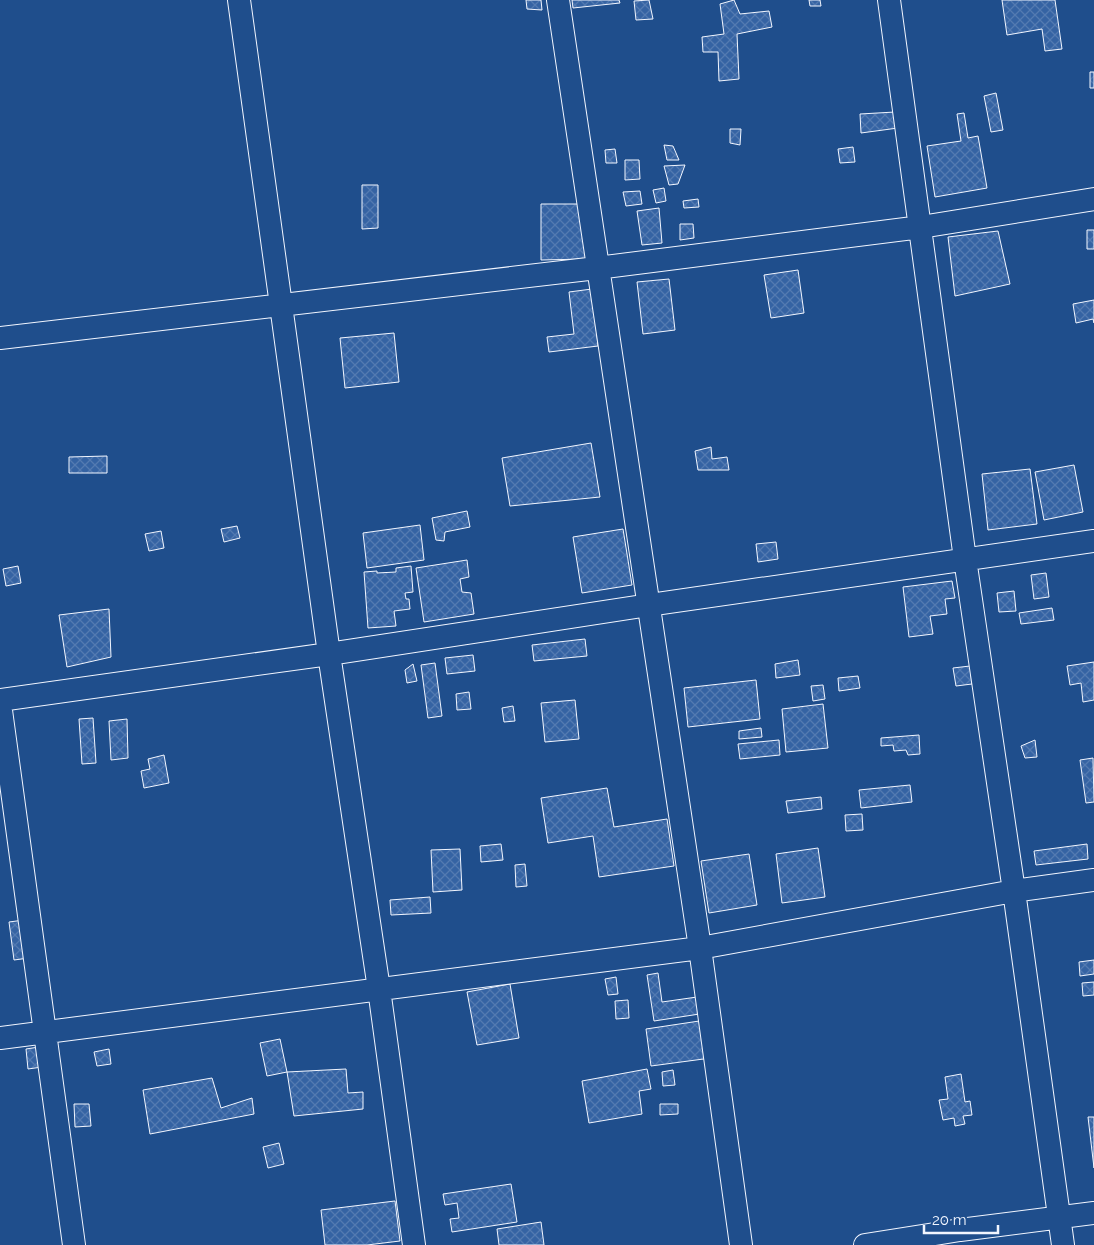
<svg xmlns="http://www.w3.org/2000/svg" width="1094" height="1245" font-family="Raleway,sans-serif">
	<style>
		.building { fill: url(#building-cross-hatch); stroke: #f2f6ff }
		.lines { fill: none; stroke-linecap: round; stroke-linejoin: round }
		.street-casing { stroke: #f2f6ff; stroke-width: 24 }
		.street { stroke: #1f4e8c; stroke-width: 22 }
	</style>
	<defs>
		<pattern id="building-cross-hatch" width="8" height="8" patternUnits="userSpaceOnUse" patternTransform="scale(1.25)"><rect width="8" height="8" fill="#3563a3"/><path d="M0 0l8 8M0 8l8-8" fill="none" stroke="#537ab1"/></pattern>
	</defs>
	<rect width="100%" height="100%" fill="#1f4e8c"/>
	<!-- building -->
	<path class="building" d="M526,0H541L542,10L527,9Z
		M572,0H619L620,3L573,8Z
		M649,0L653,19L636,20L634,1Z
		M734,0L740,14L769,11L772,27L737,34L739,79L719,81L718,52H703L702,37L724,34L720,4Z
		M809,0H820L821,6H810Z
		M1002,0H1055L1062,49L1045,51L1042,29L1007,35Z
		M1090,72H1094V88H1090Z
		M996,93L1003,130L991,132L984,96Z
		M895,112L898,128L861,133L860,114Z
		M964,113L968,138L978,136L987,188L935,197L927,146L961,141L957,114Z
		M730,129H741L740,145L730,143Z
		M664,145L673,146L679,160H667Z
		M853,147L855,162L840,163L838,149Z
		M615,149L617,163H606L605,150Z
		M625,160H639L640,179L625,180Z
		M685,165L678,184L669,185L664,166Z
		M362,185H378V228L362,229Z
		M664,188L666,201L656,203L653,190Z
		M640,191L642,204L626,206L623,192Z
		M698,199L699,207L684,208L683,201Z
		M541,204H585L586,259L541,260Z
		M659,208L662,243L642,245L637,211Z
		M680,224H693L694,238L680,240Z
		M1087,230H1094V249H1087Z
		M998,231L1010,284L955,296L948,237Z
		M798,270L804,313L771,318L764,275Z
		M669,279L675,330L643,334L637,282Z
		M592,289L598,346L549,352L547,337L574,334L569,292Z
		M1094,300V323L1093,319L1076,323L1073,304Z
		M394,333L399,382L345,388L340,338Z
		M591,443L600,497L510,506L502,458Z
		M711,447L712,459L727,457L729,470H698L695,451Z
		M107,456V473H69V457Z
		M1074,465L1083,512L1044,520L1035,472Z
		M1030,469L1037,524L988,530L982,474Z
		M467,511L470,527L445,532L444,541L436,540L432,518Z
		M420,525L424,560L367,568L363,533Z
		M237,526L240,538L224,542L221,529Z
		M623,529L632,585L582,593L573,537Z
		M161,531L164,548L149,551L145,534Z
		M776,542L778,559L758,562L756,544Z
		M467,560L469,577L460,579L462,592L471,593L474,614L424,622L416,568Z
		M18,566L21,583L6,586L3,569Z
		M411,566L413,592L405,593L406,599H409L410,609L394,611L396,626L368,628L364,572L377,571V573L396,572V568Z
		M1046,573L1049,597L1034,599L1031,575Z
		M952,581L955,598L945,599L947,614L930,616L933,634L909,637L903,587Z
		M1014,591L1016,611L999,612L997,593Z
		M1052,608L1054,620L1021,624L1019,613Z
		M109,609L111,657L67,667L59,615Z
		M585,639L587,656L534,661L532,645Z
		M473,655L475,671L447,674L445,658Z
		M798,660L800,675L776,678L775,664Z
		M1094,662V700L1083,702L1081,683L1070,685L1067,666Z
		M435,663L442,716L428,718L421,665Z
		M413,664L417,681L407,683L405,670Z
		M970,666L972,684L956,686L953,668Z
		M858,676L860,688L839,691L838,678Z
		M756,680L760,719L688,727L684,688Z
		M823,685L825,699L813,701L811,686Z
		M469,692L471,709L457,710L456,694Z
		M575,700L579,739L545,742L541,703Z
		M823,704L828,748L786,752L782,709Z
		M513,706L515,721L504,722L502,708Z
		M93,718L96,763L82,764L79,719Z
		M127,719L128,758L111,760L109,721Z
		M761,728L762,737L739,739V731Z
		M919,735L920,754L908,755L906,750L894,751L893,745L881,746V738Z
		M779,740L780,755L740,759L738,744Z
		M1035,740L1037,757L1025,758L1021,746Z
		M164,755L169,783L144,788L141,771L150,769L148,759Z
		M1093,758L1094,802L1086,803L1080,760Z
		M910,785L912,802L861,808L859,790Z
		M607,788L614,827L667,819L674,866L599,877L593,836L548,843L541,798Z
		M821,797L822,809L788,813L786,801Z
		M862,814L863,830L846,831L845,815Z
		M501,844L503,860L481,862L480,846Z
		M1087,844L1088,859L1036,865L1034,851Z
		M818,848L825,897L782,903L776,854Z
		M460,849L462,890L433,892L431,850Z
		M749,854L757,905L709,913L701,861Z
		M525,864L527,886L516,887L515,865Z
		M430,897L431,913L391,915L390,900Z
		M24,920L29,958L14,960L9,922Z
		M1094,960V974L1080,976L1079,962Z
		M658,973L662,1002L704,996L706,1013L654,1021L647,975Z
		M616,977L618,994L608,995L605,979Z
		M1094,982V995L1083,996L1082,983Z
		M510,984L519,1038L477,1045L467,992Z
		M628,1000L629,1018L616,1019L615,1001Z
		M706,1020L711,1058L651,1066L646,1029Z
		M280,1039L287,1072L267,1076L260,1043Z
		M39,1047L42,1067L28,1069L26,1049Z
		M109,1049L111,1064L97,1066L94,1052Z
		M346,1069L348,1093L363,1092V1109L294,1116L287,1072Z
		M647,1069L651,1089L639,1091L642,1114L589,1123L582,1081Z
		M673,1070L675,1085L663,1086L662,1072Z
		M961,1074L965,1102L970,1101L972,1115L963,1116L965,1124L955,1126L954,1118L943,1120L939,1100L948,1099L945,1077Z
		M212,1078L221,1108L252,1098L254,1114L150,1134L143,1090Z
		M74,1104H89L91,1126L75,1127Z
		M660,1104H678V1114L660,1115Z
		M1088,1117H1094V1168Z
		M279,1143L284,1164L268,1168L263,1147Z
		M511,1184L517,1222L452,1232L450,1219L459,1218L457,1203L445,1205L443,1194Z
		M395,1201L400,1241L367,1245H325L321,1210Z
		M541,1222L544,1245H499L497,1229Z"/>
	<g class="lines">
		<!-- street casing -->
		<g class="street-casing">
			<path id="street" d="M239,0L329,654L379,989L414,1245
				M558,0L700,948L741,1245
				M889,0L965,559L1014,891L1063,1245
				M0,338L597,268L921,227L1094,199
				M0,700L329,654L649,605L1094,541
				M0,703L74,1245
				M0,1038L700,948L1014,891L1094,880
				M865,1245L960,1230L1094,1213"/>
		</g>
		<!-- street -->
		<use href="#street" class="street"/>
	</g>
	<!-- scale -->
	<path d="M924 1225v8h74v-8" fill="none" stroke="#f2f6ff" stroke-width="2.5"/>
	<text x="932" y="1225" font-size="15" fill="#f2f6ff" stroke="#1f4e8c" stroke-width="4" paint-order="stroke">20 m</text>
</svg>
